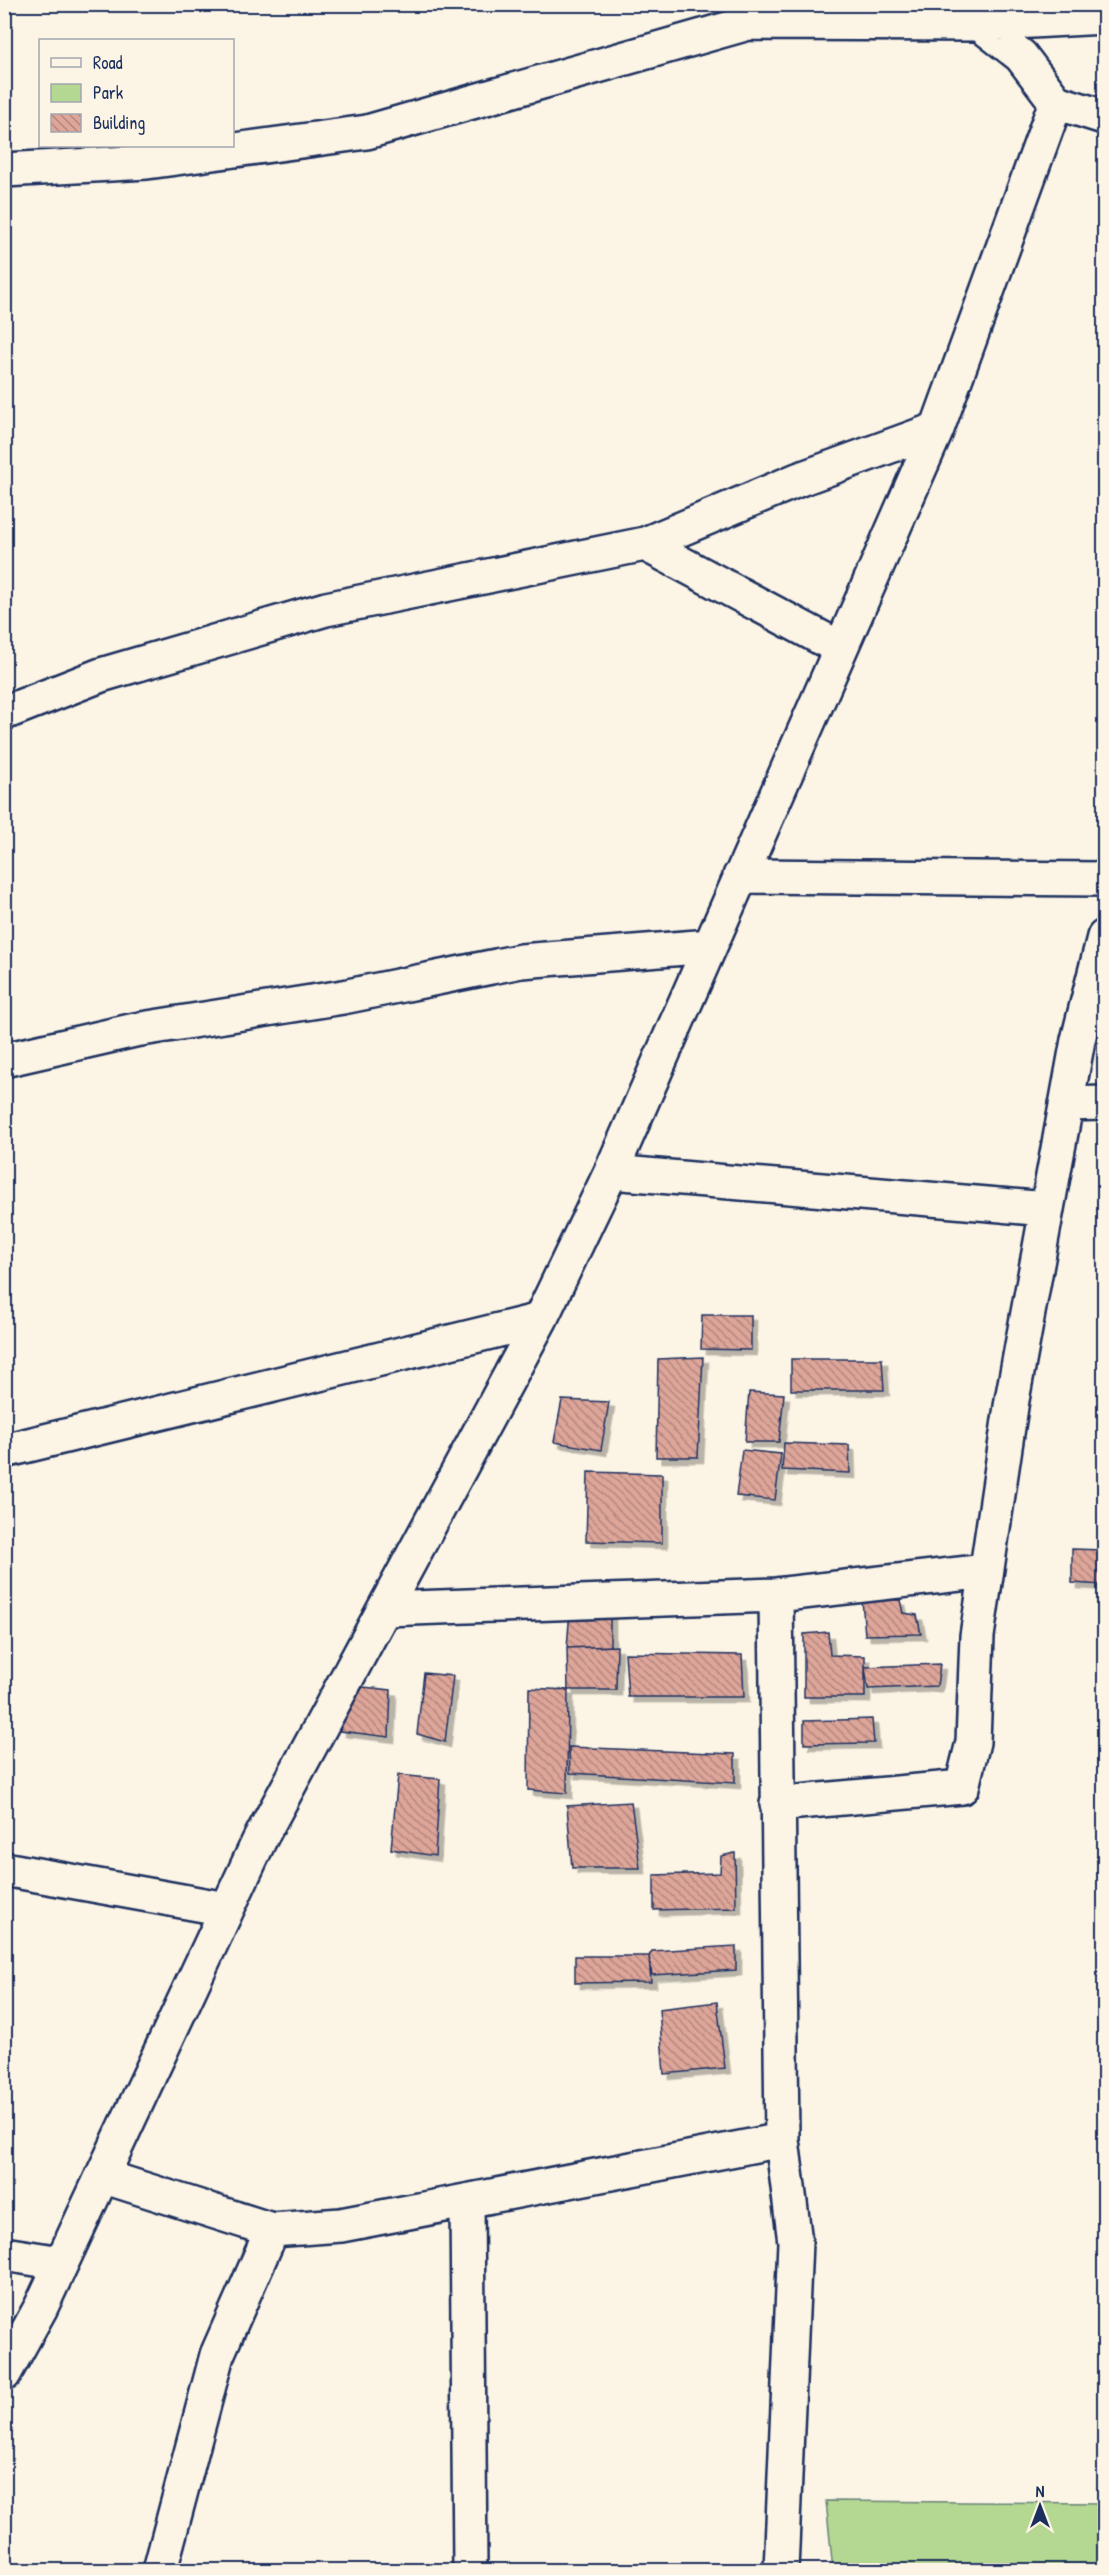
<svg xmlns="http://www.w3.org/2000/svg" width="1109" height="2575" font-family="'Patrick Hand',sans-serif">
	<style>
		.green { fill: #b4d792; stroke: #688378; stroke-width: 1.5 }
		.building { fill: url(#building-back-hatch); stroke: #1b2f5e; stroke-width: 1.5; filter: url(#shadow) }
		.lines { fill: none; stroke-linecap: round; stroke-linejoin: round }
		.street-casing { stroke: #1b2f5e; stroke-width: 38 }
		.street { stroke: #fcf5e5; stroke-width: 33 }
	</style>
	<defs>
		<pattern id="building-back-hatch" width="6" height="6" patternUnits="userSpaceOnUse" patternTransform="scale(1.5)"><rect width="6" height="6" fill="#dea599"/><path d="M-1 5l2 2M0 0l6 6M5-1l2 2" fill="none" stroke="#b38780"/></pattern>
		<filter id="shadow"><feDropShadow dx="5.5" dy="5.5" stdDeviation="0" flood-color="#0004"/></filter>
	</defs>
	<rect width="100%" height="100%" fill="#fcf5e5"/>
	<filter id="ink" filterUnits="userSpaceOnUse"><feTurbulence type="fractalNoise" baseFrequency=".0167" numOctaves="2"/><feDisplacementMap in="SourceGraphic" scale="12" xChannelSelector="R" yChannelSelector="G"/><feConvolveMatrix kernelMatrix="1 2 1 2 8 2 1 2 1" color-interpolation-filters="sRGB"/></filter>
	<g filter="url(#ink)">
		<!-- green -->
		<path class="green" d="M826,2501L1104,2503V2570H833Z"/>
		<!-- building -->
		<path class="building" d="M702,1315H751V1350L701,1349Z
			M703,1357L698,1457H656L658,1359Z
			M791,1359H882L884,1390H791Z
			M749,1392L784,1394L779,1442H745Z
			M562,1400L609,1402L601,1450L554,1442Z
			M784,1443L849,1445L850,1473L782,1470Z
			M742,1450L781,1454L775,1500L736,1496Z
			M588,1472L662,1474V1543L586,1541Z
			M1072,1549L1104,1550V1585L1072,1583Z
			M862,1600H900L903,1613L917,1615L921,1634L865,1635Z
			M570,1610L610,1612V1646L567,1648Z
			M828,1632L830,1655L865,1656V1697H804V1634Z
			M617,1646L616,1690H568L567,1648Z
			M625,1653L742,1655L744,1697H628Z
			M940,1664L937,1686L868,1689L865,1667Z
			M424,1673L453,1676L445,1742L417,1734Z
			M344,1685L391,1690L389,1737L340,1731Z
			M529,1688L568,1690L567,1793L528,1790Z
			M872,1719L874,1743L804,1744V1721Z
			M569,1747L735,1754V1783L570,1773Z
			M398,1775L440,1779L435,1856L391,1849Z
			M631,1802L640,1868H572L567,1806Z
			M735,1853L736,1908L654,1910V1875L720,1873L721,1856Z
			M736,1946V1970L652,1975L649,1956L652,1951Z
			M575,1956H649L651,1982L575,1983Z
			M717,2002L725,2068L664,2074L659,2009Z"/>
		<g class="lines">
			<!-- street casing -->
			<g class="street-casing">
				<path id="street" d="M980,24L1104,17
					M1056,102L1104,117
					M4,170L147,162L367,132L748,23L980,24L1021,56L1056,102L937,429L611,1172L540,1320L259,1841L41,2307L4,2374
					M645,544L840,648
					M4,713L101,675L326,609L645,544L800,479L937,429
					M740,876L1104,879
					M4,1060L135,1030L343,997L521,961L710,946
					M1066,1104L1104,1103
					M611,1172L1047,1209
					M4,1451L540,1320
					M776,1595L782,2140L795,2242L781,2570
					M385,1609L776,1595L986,1571
					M777,1804L962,1787L973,1742L977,1636L1012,1400L1078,1040L1104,937
					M4,1869L226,1909
					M102,2176L272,2230L341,2225L782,2140
					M467,2201L470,2570
					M4,2254L61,2263
					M160,2570L217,2355L272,2230"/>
			</g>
			<!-- street -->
			<use href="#street" class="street"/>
		</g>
	</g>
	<!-- margin -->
	<rect width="1109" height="2575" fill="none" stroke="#fcf5e5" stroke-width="24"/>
	<rect x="12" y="12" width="1085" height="2551" fill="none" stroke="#1b2f5e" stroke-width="2" filter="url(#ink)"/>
	<!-- legend -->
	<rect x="39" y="39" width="195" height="108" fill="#fcf5e5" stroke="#a2a6af" stroke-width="1.5"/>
	<rect x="51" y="58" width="30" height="9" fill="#fcf5e5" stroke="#a2a6af" stroke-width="1.5"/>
	<text x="93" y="69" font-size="18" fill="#1b2f5e">Road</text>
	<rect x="51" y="84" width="30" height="18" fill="#b4d792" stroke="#a2a6af" stroke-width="1.5"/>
	<text x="93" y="99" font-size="18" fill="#1b2f5e">Park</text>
	<rect x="51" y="114" width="30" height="18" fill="url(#building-back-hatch)" stroke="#a2a6af" stroke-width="1.5"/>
	<text x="93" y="129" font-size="18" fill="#1b2f5e">Building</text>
	<!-- north arrow -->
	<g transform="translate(1040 2506)" stroke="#fcf5e5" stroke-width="4.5" paint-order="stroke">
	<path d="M0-4.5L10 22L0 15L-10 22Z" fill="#1b2f5e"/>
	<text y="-9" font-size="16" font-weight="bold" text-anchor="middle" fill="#1b2f5e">N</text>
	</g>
</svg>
